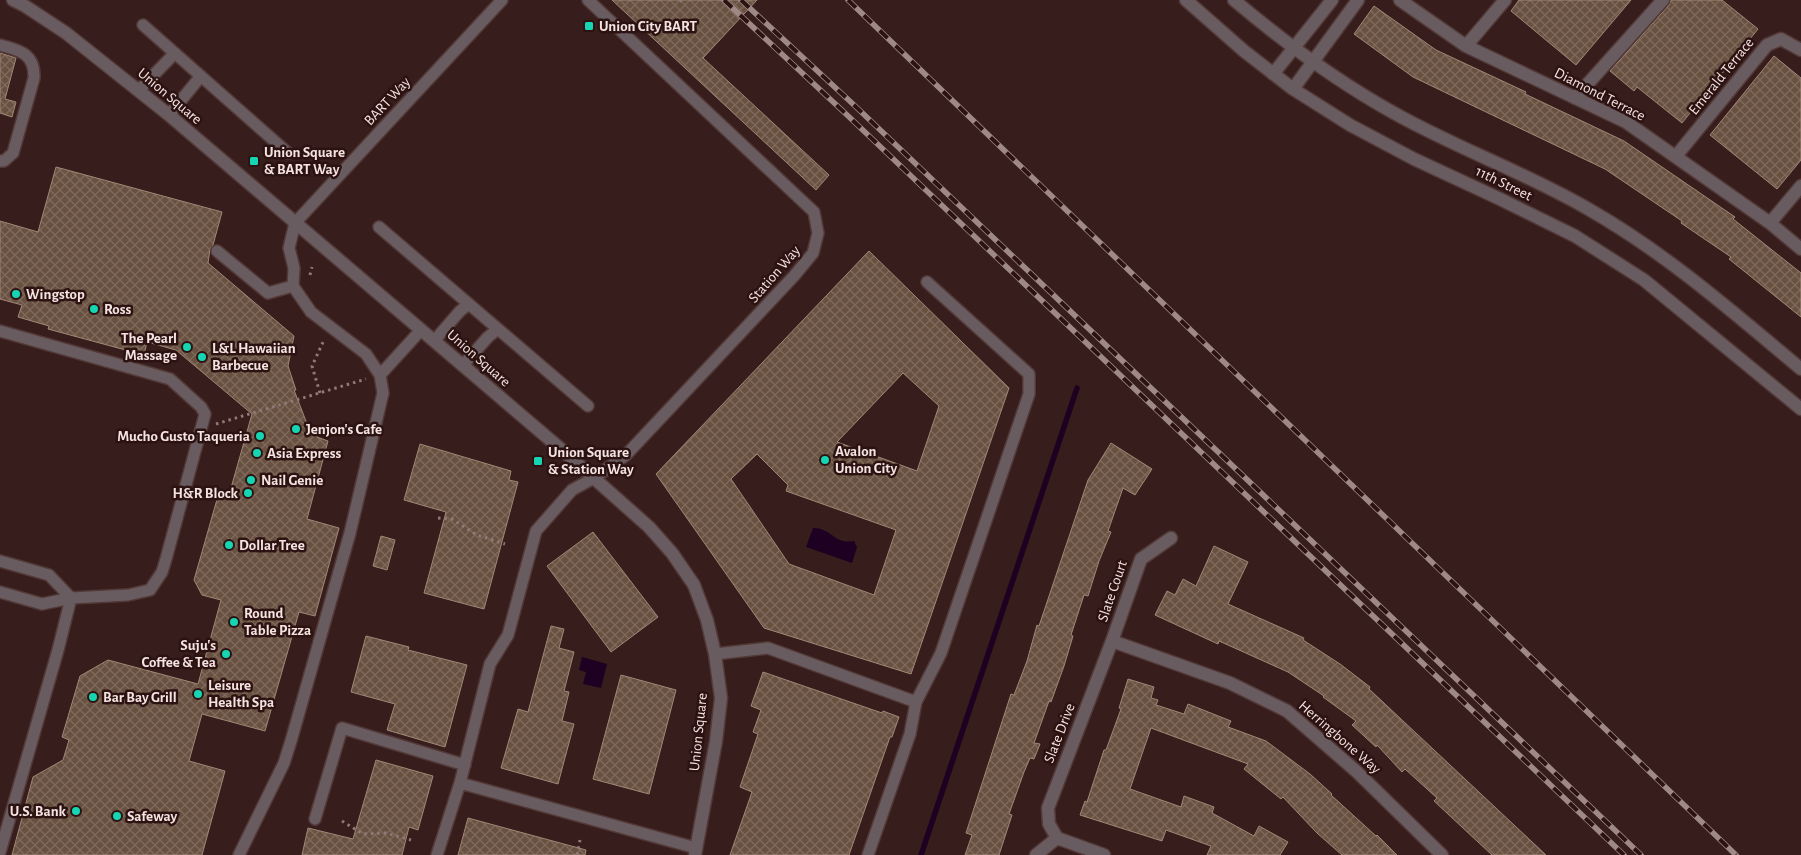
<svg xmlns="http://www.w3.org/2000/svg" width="1801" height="855" font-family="'Alegreya Sans',sans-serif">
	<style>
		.water { fill: #1d0022 }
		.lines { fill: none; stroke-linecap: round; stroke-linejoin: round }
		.stream { stroke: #1d0022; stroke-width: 5.5 }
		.building { fill: url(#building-cross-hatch); stroke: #a28776; fill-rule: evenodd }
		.service-casing { stroke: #523937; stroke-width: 14 }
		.minor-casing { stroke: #523937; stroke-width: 15 }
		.tertiary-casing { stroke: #523937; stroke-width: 15 }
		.path { stroke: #907a78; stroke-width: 3; stroke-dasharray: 2.5 4; stroke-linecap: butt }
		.service { stroke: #695c61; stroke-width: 11 }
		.minor { stroke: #695c61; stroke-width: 12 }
		.tertiary { stroke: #695c61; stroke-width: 12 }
		.rail-casing { stroke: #9f8987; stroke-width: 5.5 }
		.rail { stroke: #2c1312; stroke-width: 4; stroke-dasharray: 11; stroke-linecap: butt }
		.poi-dot { fill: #16d5b3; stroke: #2c1312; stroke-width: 2 }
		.labels { text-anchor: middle; stroke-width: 5; stroke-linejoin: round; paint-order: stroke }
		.poi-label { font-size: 15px; font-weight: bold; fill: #f5e3e1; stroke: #2c1312; text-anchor: start }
		.street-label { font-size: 15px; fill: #f5e3e1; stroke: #2c1312 }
	</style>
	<defs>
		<pattern id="building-cross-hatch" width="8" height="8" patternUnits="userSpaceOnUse" patternTransform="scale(1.25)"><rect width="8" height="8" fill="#695141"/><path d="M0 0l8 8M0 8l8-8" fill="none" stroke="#7f6a5c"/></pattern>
	</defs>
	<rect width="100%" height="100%" fill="#371d1b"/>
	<!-- water -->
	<path class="water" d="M813,528C832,528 834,545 854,541L857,547L852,563L806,547Z
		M582,657L607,664L601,688L583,684L586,672L579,670Z"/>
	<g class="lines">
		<!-- stream -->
		<path class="stream" d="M921,855L1077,388"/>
	</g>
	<!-- building -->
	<path class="building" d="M612,0H757L703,58L829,175L816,190Z
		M1519,0H1631L1576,65L1511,11Z
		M1671,0H1722L1758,29L1682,123L1637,87L1634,91L1610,71L1669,5Z
		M1374,6L1436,50L1526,92L1525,94L1624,141L1735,217L1733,219L1801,273V317L1729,259L1731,257L1681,223L1682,221L1605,169L1413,77L1354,34Z
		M0,53L16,58L5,99L16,102L12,117L0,113Z
		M1774,56L1801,78V160L1777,189L1710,135Z
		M56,167L222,212L213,245L210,249L208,263L294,336L288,366L296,390H294L309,429L316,432L317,437L328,441L307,519L339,528L315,616L299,612L265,731L202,714L189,761L225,771L202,855H12L33,777L63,760L69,740L62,737L80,676L108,660L198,684L221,600L202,595L194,580L218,496L231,488L252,414L176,350L147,342L144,355L48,329L49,326L18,317L22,305L0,299V221L38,232Z
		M869,251L1009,388L911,674L764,628L656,474ZM903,373L939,406L917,471L837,442ZM757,454L788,485L786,491L896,530L874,595L789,564L731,479Z
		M1111,443L1152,469L1135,495L1123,488L1108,531L1111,532L1099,561L1088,596L1084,595L1071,635L1073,636L1064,666L1051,702L1049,701L1034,743L1040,744L1034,759L1030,758L1024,772L1009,814L1012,815L999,855H965L972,835L966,833L1011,694L1014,695L1027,661L1037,625L1039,626L1088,480Z
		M420,444L511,471L509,480L518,482L484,609L424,593L446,512L404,500Z
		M593,532L658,617L611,652L547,566Z
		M381,536L395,540L387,570L373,566Z
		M1214,546L1248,562L1228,604L1304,638L1303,640L1340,664L1370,687L1369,689L1546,855H1492L1434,801L1437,798L1405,769L1402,772L1377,745L1376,747L1352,725L1356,721L1323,697L1324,696L1288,672L1219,641L1218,644L1155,615L1167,591L1175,595L1183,579L1196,586Z
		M551,626L564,629L559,648L574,652L564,691L569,692L562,721L574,724L558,784L501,768L518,709L528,712Z
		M366,636L409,647L408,650L467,665L445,747L387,730L395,704L351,692Z
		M763,672L882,713L883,711L899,717L892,737H890L849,855H730L752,792L740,787L758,734L753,732L761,710L751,706Z
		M621,675L676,690L649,794L593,779Z
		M1128,679L1154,687L1151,698L1158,700L1156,705L1184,714L1188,704L1231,721L1228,727L1266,741L1310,774L1332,794L1331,795L1376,836L1377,835L1397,855H1342L1317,833L1283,797L1281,799L1244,769L1248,764L1151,728L1130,789L1181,807L1184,796L1214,807L1212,813L1254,836L1259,826L1288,842L1280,855H1207L1211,846L1166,830L1162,841L1080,815L1085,801L1087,802L1104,750H1106L1121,709L1119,708Z
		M376,760L433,776L418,830L409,827L402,855H302L308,828L353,839Z
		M468,818L586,850L585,855H458Z"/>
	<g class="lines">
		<!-- service casing -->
		<g class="service-casing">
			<path id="service" d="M143,25L288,153
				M0,45C20,50 35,54 34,78L13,153L4,161H0
				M139,90L175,53
				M169,115L201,76
				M379,227L588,406
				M217,251L268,293L293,286
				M0,331L170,379L201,407L205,414L166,559L162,572L150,590L128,595L71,598L42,604L0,592
				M434,341L460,311L469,304
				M463,365L488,337L498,329
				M380,375L421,330
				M0,561L49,575L71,598
				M715,654L768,648L916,702
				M460,783L696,848
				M315,819L342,728L465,765
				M0,852L58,650L71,598
				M239,855L284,763L291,741L350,533L383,393L380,375L366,354L311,312L293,286L294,268L289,248L295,223L502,0
				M437,855L460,783L490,664L508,635L536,531L572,490L594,478L626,455L794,276L813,253L818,233L814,212L588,0
				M868,855L910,734L916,702L941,653L1029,394V374L927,282"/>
		</g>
		<!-- minor casing -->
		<g class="minor-casing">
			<path id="minor" d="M1186,0L1244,51L1293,89L1350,125L1414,159L1500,199L1575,236L1644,280L1801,409
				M1234,0C1285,43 1336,81 1394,113C1458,149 1527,173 1590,210C1667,254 1734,313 1801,369
				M1400,0L1466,46L1626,122L1770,223L1801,249
				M1466,46L1505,0
				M1273,74L1332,0
				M1293,89L1358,0
				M1575,98L1663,0
				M1676,156L1767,45L1781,39L1801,50
				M1770,223L1801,186
				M1112,641L1230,683L1287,711L1356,771L1442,855
				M1057,838L1049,824L1048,808L1112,641L1141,559L1171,538
				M1057,838L1104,855
				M1036,855L1057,838"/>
		</g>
		<!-- tertiary casing -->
		<g class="tertiary-casing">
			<path id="tertiary" d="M13,0L25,6L66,33L169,115L569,456L649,527L672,553L694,585L707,620L715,654L721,698L716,741L695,855"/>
		</g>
		<!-- path -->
		<path class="path" d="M680,0L682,2L683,0
			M310,275L312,267
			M320,393L312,366L324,340
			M216,424L366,379
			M438,518L452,519L477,535L505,544
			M342,821L363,834L386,833L411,840
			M577,855L580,840"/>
		<!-- service -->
		<use href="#service" class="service"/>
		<!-- minor -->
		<use href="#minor" class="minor"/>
		<!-- tertiary -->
		<use href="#tertiary" class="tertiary"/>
		<!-- rail casing -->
		<g class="rail-casing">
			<path id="rail" d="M724,0L846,114L1624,855
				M741,0L854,105L1641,855
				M848,0L1736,855"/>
		</g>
		<!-- rail -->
		<use href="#rail" class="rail"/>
	</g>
	<!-- markers -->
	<g class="poi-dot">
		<rect x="584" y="21" width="10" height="10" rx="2.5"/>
		<rect x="249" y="156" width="10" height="10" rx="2.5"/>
		<circle cx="16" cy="294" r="5"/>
		<circle cx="94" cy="309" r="5"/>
		<circle cx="187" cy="347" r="5"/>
		<circle cx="202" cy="357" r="5"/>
		<circle cx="296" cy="429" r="5"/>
		<circle cx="260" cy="436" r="5"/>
		<circle cx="257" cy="453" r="5"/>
		<circle cx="825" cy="460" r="5"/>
		<rect x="533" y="456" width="10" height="10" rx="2.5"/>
		<circle cx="251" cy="480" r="5"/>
		<circle cx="248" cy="493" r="5"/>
		<circle cx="229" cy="545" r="5"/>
		<circle cx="234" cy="622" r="5"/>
		<circle cx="226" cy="654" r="5"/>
		<circle cx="198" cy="694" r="5"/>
		<circle cx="93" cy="697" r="5"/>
		<circle cx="76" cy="811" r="5"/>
		<circle cx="117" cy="816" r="5"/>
	</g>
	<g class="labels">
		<!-- poi labels -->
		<g class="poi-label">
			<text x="599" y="31">Union City BART</text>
			<text x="264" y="157">Union Square<tspan x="264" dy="17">&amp; BART Way</tspan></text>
			<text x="26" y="299">Wingstop</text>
			<text x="104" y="314">Ross</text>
			<text x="177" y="343" text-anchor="end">The Pearl<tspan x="177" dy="17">Massage</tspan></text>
			<text x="212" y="353">L&amp;L Hawaiian<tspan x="212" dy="17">Barbecue</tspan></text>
			<text x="306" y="434">Jenjon's Cafe</text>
			<text x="250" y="441" text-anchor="end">Mucho Gusto Taqueria</text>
			<text x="835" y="456">Avalon<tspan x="835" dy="17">Union City</tspan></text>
			<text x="548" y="457">Union Square<tspan x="548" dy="17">&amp; Station Way</tspan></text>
			<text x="267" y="458">Asia Express</text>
			<text x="261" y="485">Nail Genie</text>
			<text x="238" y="498" text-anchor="end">H&amp;R Block</text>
			<text x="239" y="550">Dollar Tree</text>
			<text x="244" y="618">Round<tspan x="244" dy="17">Table Pizza</tspan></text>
			<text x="216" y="650" text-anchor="end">Suju's<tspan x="216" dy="17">Coffee &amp; Tea</tspan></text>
			<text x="208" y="690">Leisure<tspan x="208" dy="17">Health Spa</tspan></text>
			<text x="103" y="702">Bar Bay Grill</text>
			<text x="66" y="816" text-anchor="end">U.S. Bank</text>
			<text x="127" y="821">Safeway</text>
		</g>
		<!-- street labels -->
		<g class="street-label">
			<text transform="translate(1721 76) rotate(-51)" y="5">Emerald Terrace</text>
			<text transform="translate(1600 94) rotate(27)" y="5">Diamond Terrace</text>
			<text transform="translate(170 96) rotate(40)" y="5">Union Square</text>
			<text transform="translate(387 101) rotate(-47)" y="5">BART Way</text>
			<text transform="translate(1504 183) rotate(26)" y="5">11th Street</text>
			<text transform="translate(774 274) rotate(-49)" y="5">Station Way</text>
			<text transform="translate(479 358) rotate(41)" y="5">Union Square</text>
			<text transform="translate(1112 591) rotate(-71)" y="5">Slate Court</text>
			<text transform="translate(698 732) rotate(-84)" y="5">Union Square</text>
			<text transform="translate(1059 733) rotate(-69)" y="5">Slate Drive</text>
			<text transform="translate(1340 737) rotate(41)" y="5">Herringbone Way</text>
		</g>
	</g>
</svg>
